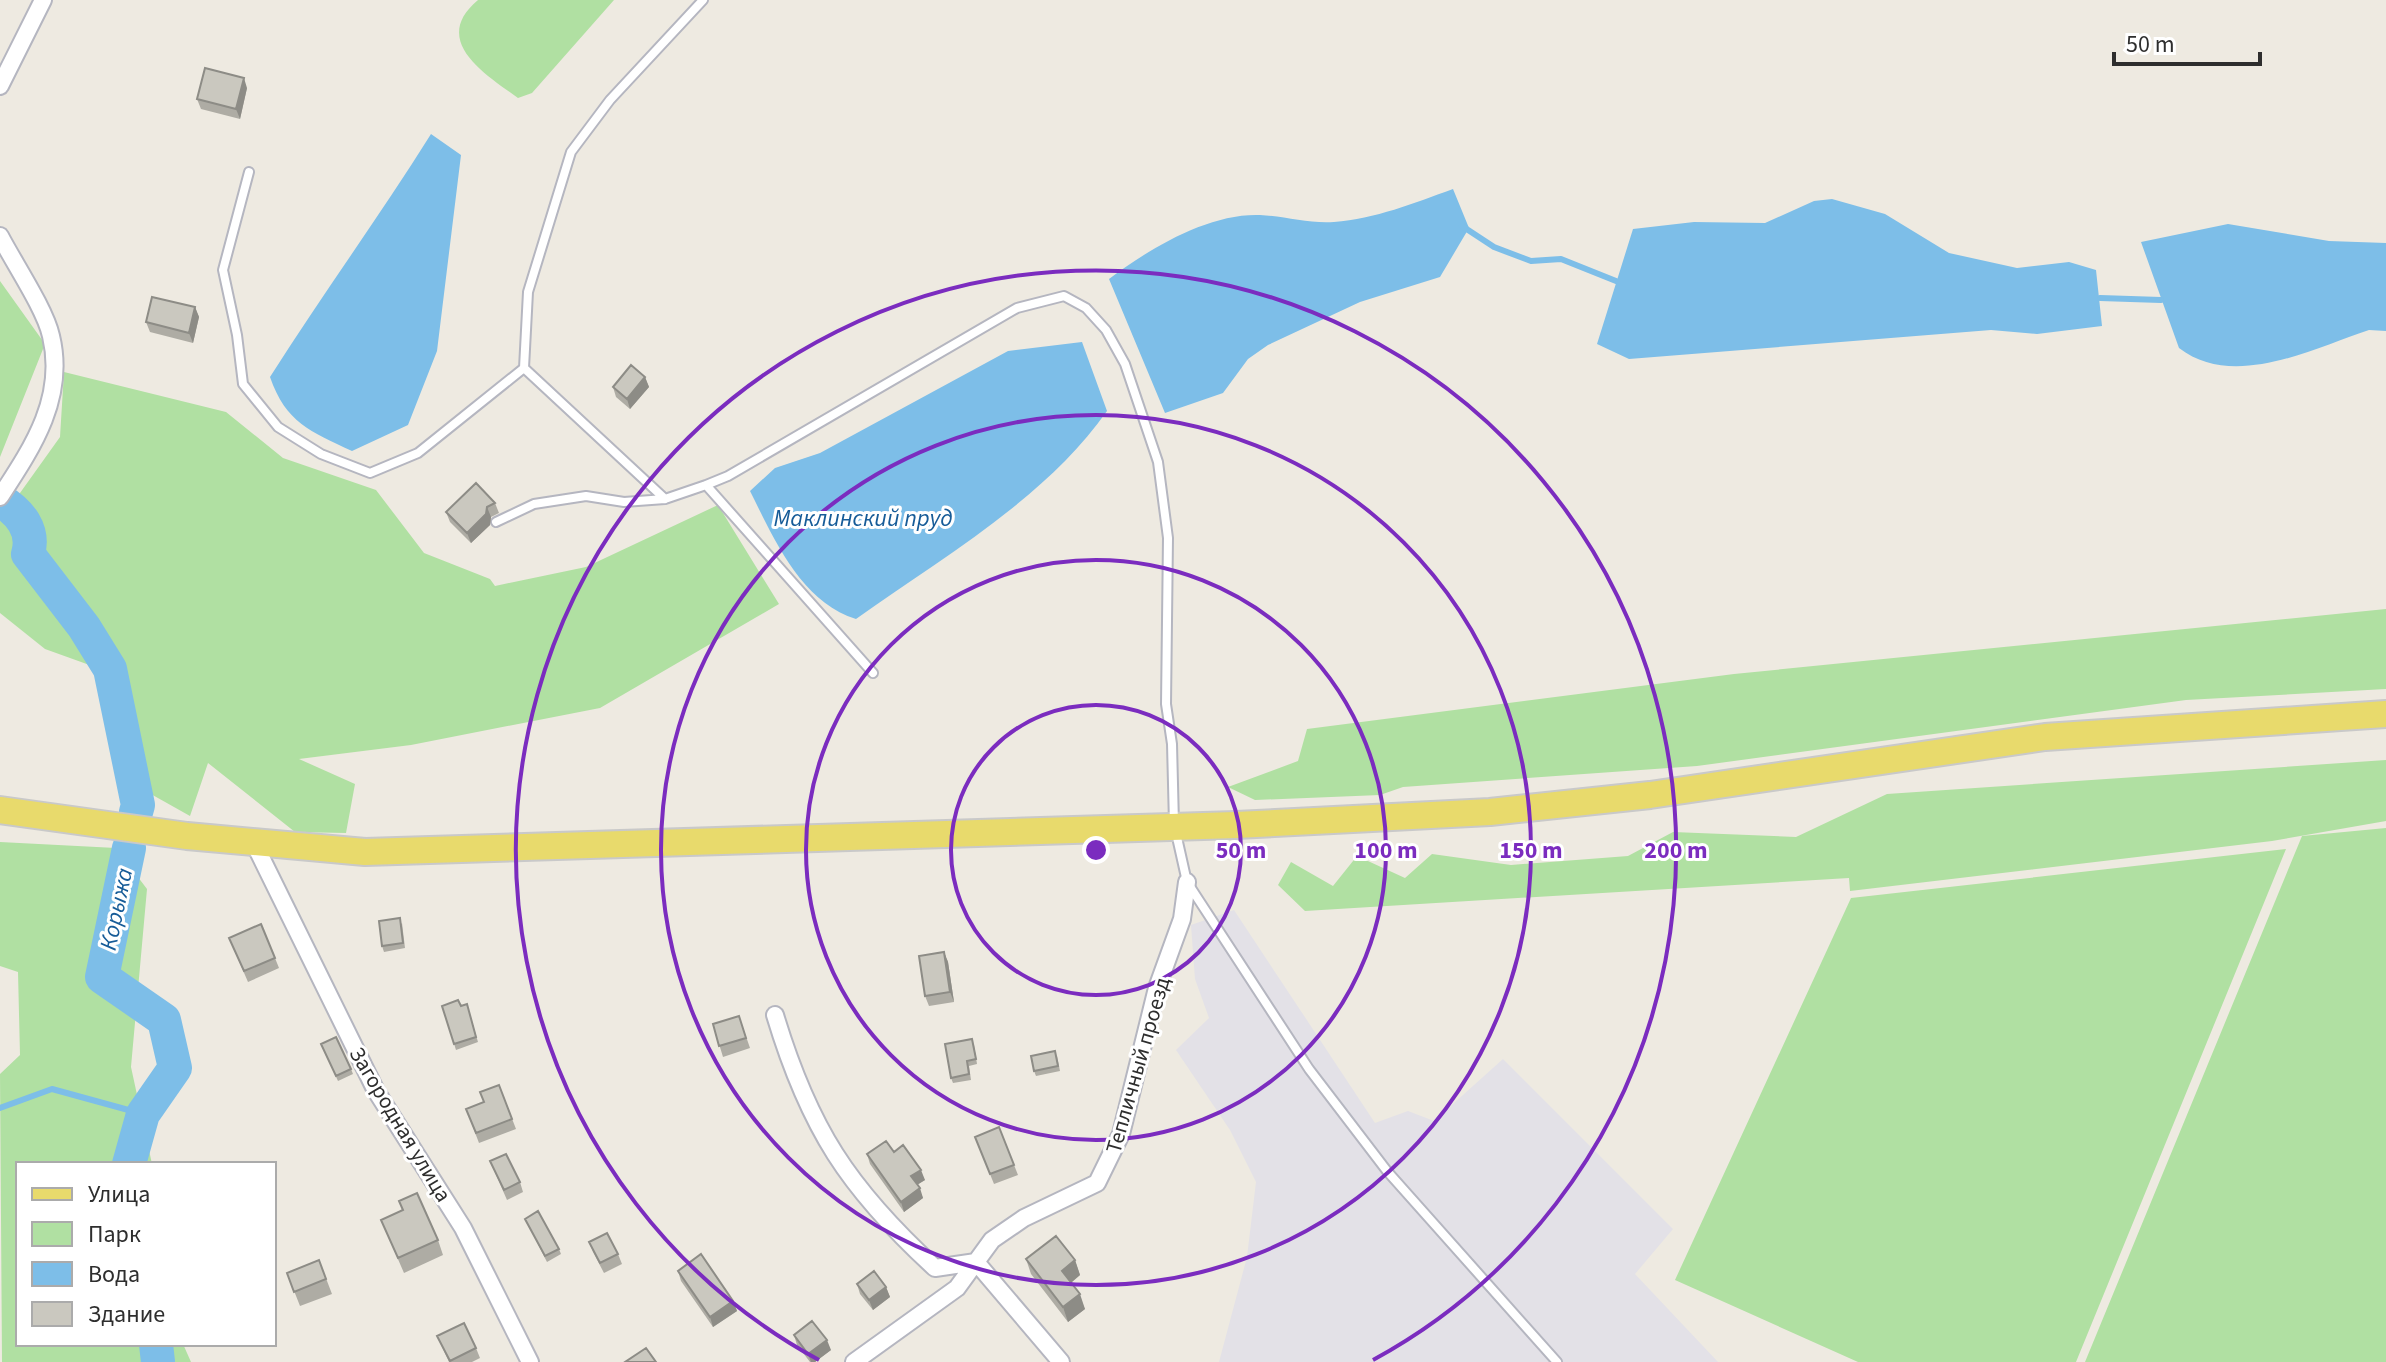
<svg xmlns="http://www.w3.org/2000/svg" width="2386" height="1362" font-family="'Source Sans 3',sans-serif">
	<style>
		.industrial { fill: #e3e1e7 }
		.green { fill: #b0e0a2 }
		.water { fill: #7dbee8 }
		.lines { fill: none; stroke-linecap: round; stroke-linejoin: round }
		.stream { stroke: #7dbee8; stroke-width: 6 }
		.river { stroke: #7dbee8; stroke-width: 34 }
		.service-casing { stroke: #b5b6c0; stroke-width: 12 }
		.minor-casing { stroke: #b5b6c0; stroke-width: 20 }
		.primary-casing { stroke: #c9c9c9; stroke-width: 30 }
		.service { stroke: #fff; stroke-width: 8 }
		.minor { stroke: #fff; stroke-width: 16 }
		.primary { stroke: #e8da6c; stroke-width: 26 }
		.wall { fill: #aeaca4 }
		.shaded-wall { fill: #8d8c86 }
		.building { fill: #cac8bf; stroke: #8d8c86; stroke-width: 2 }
		.ring { fill: none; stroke: #7b2cbf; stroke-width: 4 }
		.labels { text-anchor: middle; stroke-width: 6; stroke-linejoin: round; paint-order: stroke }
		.street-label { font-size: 22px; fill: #2e2e2e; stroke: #fff }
		.water-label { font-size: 24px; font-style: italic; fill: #175c98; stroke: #fff }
		.centre { fill: #7b2cbf; stroke: #fff; stroke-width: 4 }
		.ring-label { font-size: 24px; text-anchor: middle; font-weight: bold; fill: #7b2cbf; stroke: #fff; stroke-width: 6; stroke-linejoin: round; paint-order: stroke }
	</style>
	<rect width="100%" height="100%" fill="#eeeae1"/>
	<!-- industrial -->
	<path class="industrial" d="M1234,910L1375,1123L1408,1111L1434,1121L1503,1059L1673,1229L1635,1274L1718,1362H1219L1247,1257L1256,1182L1230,1130L1176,1050L1209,1018L1195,979L1191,925Z"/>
	<!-- green -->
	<path class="green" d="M478,0H614L532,93L518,98C487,75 429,41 478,0Z
		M0,281L45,344L0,457Z
		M64,372L226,412L283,458L376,490L424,553L490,579L495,586L586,567L718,505L779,604L600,708L411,745L299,759L355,784L346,833L295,832L208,763L190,816L133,784L95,667L45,649L0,613V521L60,437Z
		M2386,609V689L2186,700L1697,766L1403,787L1380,795L1255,800L1228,787L1298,761L1307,729L1734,674Z
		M2386,760V821L2272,841L1850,891L1849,878L1305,911L1278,885L1291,862L1333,886L1357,856L1405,878L1432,854L1511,865L1628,856L1673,832L1796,837L1887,794Z
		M2386,828V1362H2085L2302,836Z
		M0,842L116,848L147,889L131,1067L152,1164H18V1344H183L191,1362H2L0,1074L20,1055L18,972L0,966Z
		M2286,849L2076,1362H1858L1675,1280L1851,898Z"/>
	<!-- water -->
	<path class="water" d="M431,134L461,155L437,351L408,425L352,451C310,431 286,423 270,377C322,295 379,217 431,134Z
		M1453,189L1469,228L1440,277L1360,302L1268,345L1248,359L1223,393L1165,413L1109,279C1149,249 1208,213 1260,215C1284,216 1310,224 1334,222C1375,219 1414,203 1453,189Z
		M1832,199L1885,214L1949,253L2017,268L2069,262L2096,270L2102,326L2037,334L1991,330L1629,359L1597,344L1633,229L1694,222L1765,223L1814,201Z
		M2228,224L2329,241L2386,243V331L2369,330C2312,349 2233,390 2179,348L2141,242Z
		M1082,342L1107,411C1045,499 943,557 856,619C801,602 774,539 750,491L775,468L820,453L1008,351Z"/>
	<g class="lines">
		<!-- stream -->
		<path class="stream" d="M1462,226L1494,247L1531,261L1561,259L1616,281
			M2100,298L2161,300
			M0,1108L52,1089L143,1114"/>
		<!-- river -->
		<path class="river" d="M0,500C20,512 35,530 28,554L84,627L110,669L138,805L136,812
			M129,1164L143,1114L175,1068L164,1020L102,977L129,848
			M156,1344L158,1362"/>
		<!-- service casing -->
		<g class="service-casing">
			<path id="service" d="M249,172L223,270L237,335L243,384L278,427L321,454L370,473L418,453L524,368L665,499
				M524,368L528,292L571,152L610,100L703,0
				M496,522L534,504L586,496L624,502L665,499L706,485
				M873,673L706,485L728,476L1017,308L1064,296L1086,308L1106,330L1125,364L1158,462L1168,538L1166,704L1172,744L1174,824L1187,882L1309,1069L1387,1171L1557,1362"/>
		</g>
		<!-- minor casing -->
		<g class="minor-casing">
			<path id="minor" d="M0,86L43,0
				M0,236C14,263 45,309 51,336C66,398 32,448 0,497
				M253,841L376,1091L463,1228L530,1362
				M775,1015C809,1128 848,1188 935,1268L976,1262L1061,1362
				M854,1362L957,1288L992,1240L1024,1218L1097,1183L1121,1134L1157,988L1182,919L1187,882"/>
		</g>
		<!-- primary casing -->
		<g class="primary-casing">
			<path id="primary" d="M0,810L187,836L365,852L1236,825L1490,812L1650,795L2045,737L2386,714"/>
		</g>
		<!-- service -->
		<use href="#service" class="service"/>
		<!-- minor -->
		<use href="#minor" class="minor"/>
		<!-- primary -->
		<use href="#primary" class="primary"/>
	</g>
	<!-- wall -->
	<path class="wall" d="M247,88L240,119L201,109L197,99Z
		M195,307L199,317L193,343L150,332L146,322Z
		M645,377L649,387L630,409L616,397L613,387Z
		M495,503L499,513L491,517L490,525L471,543L450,522L446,512Z
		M402,923L405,948L384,952L382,946Z
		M229,938L275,958L279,968L248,982Z
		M944,952L948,962L954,1002L929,1006L925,996Z
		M467,1004L478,1042L456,1050L442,1006H461Z
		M739,1016L750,1048L723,1057L713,1024Z
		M974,1045L977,1064L969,1066L971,1080L953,1083L951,1078Z
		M323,1049L351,1069L353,1074L338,1081Z
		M1057,1056L1060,1071L1036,1076L1034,1071Z
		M499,1085L516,1129L479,1143L466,1109L484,1102Z
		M999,1127L1018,1175L994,1184L975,1137Z
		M894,1152L925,1180L917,1185L923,1198L904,1212L870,1164L867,1154Z
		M490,1161L520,1182L523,1192L507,1200Z
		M525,1219L559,1249L561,1254L547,1262Z
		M381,1220L438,1240L443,1255L404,1273Z
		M589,1242L618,1254L622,1264L604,1273L593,1252Z
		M1026,1259L1075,1260L1080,1275L1071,1283L1085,1309L1068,1322L1031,1274Z
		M319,1260L332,1294L300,1306L287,1273Z
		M678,1271L733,1301L737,1311L713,1327L681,1281Z
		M857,1284L886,1287L890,1297L873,1310L860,1294Z
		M794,1335L831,1350L815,1362H810L797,1345Z
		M437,1336L476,1348L480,1358L472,1362H449Z"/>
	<!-- shaded-wall -->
	<path class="shaded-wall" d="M244,78L247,88L240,119L236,109Z
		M195,307L199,317L193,343L189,333Z
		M645,377L649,387L630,409L627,399Z
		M487,507L491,517L490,525L471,543L467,533Z
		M944,952L948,962L954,1002L950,992Z
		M921,1170L925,1180L915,1186L911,1176Z
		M920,1188L923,1198L904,1212L901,1202Z
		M1075,1260L1080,1275L1067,1286L1062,1271Z
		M886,1287L890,1297L873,1310L869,1300Z
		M1080,1294L1085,1309L1068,1322L1063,1307Z
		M733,1301L737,1311L713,1327L710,1317Z
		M827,1340L831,1350L815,1362H811L808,1354Z"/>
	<!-- building -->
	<path class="building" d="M205,68L244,78L236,109L197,99Z
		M152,297L195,307L189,333L146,322Z
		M631,365L645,377L627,399L613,387Z
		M476,483L495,503L487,507L486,514L467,533L446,512Z
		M400,918L403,943L382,946L379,921Z
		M261,924L275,958L244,971L229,938Z
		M944,952L950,992L925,996L919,956Z
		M458,1000L461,1006L467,1004L476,1037L454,1044L442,1006Z
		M739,1016L746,1038L719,1046L713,1024Z
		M336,1037L351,1069L336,1076L321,1044Z
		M972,1039L976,1059L967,1061L969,1074L951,1078L945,1044Z
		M1055,1051L1058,1066L1034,1071L1031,1056Z
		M499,1085L512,1119L476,1133L466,1109L484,1102L480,1092Z
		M999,1127L1014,1165L990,1174L975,1137Z
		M886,1141L894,1152L903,1145L921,1170L911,1176L920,1188L901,1202L867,1154Z
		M506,1154L520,1182L504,1190L490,1161Z
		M417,1193L438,1240L398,1258L381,1220L403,1210L399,1201Z
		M538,1211L559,1249L545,1256L525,1219Z
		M607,1233L618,1254L600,1263L589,1242Z
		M1056,1236L1075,1260L1062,1271L1080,1294L1063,1307L1026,1259Z
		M701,1254L733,1301L710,1317L678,1271Z
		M319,1260L326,1279L294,1292L287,1273Z
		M874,1271L886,1287L869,1300L857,1284Z
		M812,1321L827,1340L808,1354L794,1335Z
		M464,1323L476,1348L450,1361L437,1336Z
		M646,1348L656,1362H625Z"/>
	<!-- distance rings -->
	<g class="ring">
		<circle cx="1096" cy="850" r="145"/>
		<circle cx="1096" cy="850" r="290"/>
		<circle cx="1096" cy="850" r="435"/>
		<path d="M819 1360A580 580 0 1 1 1373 1360"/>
	</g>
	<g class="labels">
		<!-- street labels -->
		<g class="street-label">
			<text transform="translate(1137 1065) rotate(-74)" y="8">Тепличный проезд</text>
			<text transform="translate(401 1124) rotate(59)" y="8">Загородная улица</text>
		</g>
		<!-- water labels -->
		<g class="water-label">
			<text x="863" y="526">Маклинский пруд</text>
			<text transform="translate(116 909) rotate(-78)" y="8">Корыжа</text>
		</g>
	</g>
	<circle cx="1096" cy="850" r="12" class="centre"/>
	<g class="ring-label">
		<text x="1241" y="858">50 m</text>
		<text x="1386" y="858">100 m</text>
		<text x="1531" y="858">150 m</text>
		<text x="1676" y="858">200 m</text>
	</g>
	<!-- legend -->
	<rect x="16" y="1162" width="260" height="184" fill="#ffffff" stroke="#ababab" stroke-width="2"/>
	<rect x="32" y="1188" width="40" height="12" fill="#e8da6c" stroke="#ababab" stroke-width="2"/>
	<text x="88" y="1202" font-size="24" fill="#2e2e2e">Улица</text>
	<rect x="32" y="1222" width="40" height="24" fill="#b0e0a2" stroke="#ababab" stroke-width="2"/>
	<text x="88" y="1242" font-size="24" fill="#2e2e2e">Парк</text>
	<rect x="32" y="1262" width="40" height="24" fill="#7dbee8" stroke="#ababab" stroke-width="2"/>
	<text x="88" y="1282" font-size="24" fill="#2e2e2e">Вода</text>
	<rect x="32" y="1302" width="40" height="24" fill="#cac8bf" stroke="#ababab" stroke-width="2"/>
	<text x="88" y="1322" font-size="24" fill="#2e2e2e">Здание</text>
	<!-- scale -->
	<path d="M2114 52v12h146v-12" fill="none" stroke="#2e2e2e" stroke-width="4"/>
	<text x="2126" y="52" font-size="24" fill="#2e2e2e" stroke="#ffffff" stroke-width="6" paint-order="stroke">50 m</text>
</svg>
